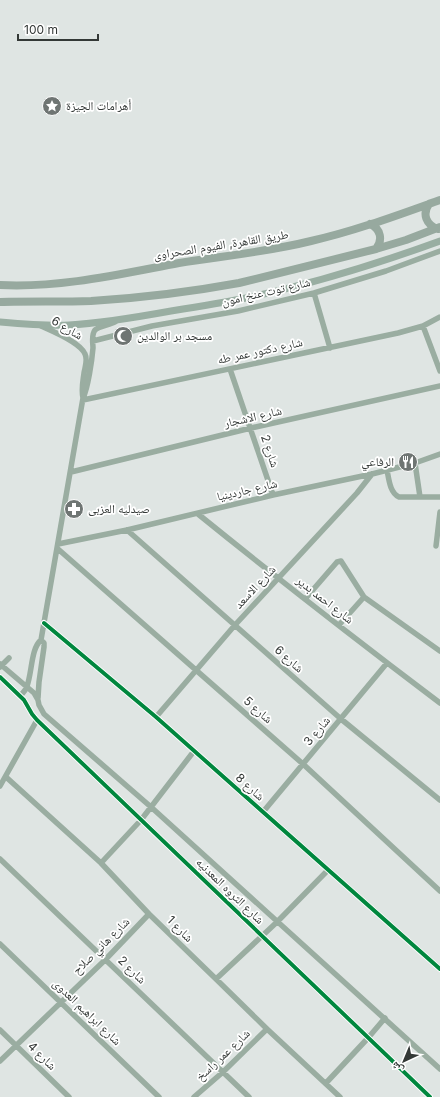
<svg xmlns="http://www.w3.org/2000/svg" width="440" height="1097" font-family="Inter,'Noto Naskh Arabic',sans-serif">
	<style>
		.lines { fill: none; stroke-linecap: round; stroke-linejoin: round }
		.minor { stroke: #9aada1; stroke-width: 5.5 }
		.major { stroke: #99aea2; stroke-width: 7 }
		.highway { stroke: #97a99f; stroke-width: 8 }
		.cycleway-casing { stroke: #fff; stroke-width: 6 }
		.cycleway { stroke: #00873e; stroke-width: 4 }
		.labels { text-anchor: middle; stroke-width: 3.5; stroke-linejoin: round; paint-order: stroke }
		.poi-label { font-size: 12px; fill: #333836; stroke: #fff; text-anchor: start }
		.street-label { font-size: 12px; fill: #333836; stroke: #fff }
	</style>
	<rect width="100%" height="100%" fill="#dfe5e3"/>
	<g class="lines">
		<!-- minor -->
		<path class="minor" d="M314,293L330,348
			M41,326C52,331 80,342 85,354C88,360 85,367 84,373C83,381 81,389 83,398
			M423,326L440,371
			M93,341L152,326L238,311L314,293L386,271L440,251
			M230,369L273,495
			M83,400L398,333L423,326L440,317
			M415,463L420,497
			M387,470C389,480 390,493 399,497H440
			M71,472L251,428L440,386
			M198,514C277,578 358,641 440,703
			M127,530L341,719L440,800
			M58,544L127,530L273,495L372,474L415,463L440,454
			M436,546L440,512
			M58,549L303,764L440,891
			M305,599L337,562L341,561L364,597L440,651
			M44,623L156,717L440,969
			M339,625L364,597
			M0,664L34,693L38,700L39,705L44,714L151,807L440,1069
			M0,667L9,658
			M0,677L24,700L32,714L37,720L430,1097
			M20,696C23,693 26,690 27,686C32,673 31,648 41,640L83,398C88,388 92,360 93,348C93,343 91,335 95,330C99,326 110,325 115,322
			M38,698L39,682L44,647V643L41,640
			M156,717L235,625L357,493L372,474
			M6,777L101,863L149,914L216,979L267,1029L340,1097
			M0,786L37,720
			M263,812L387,663
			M0,859L249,1097
			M101,863L141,820L194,751
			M0,944L159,1097
			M216,979L277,922L328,870
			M0,1030L69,1097
			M0,1061L105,960L149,914
			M326,1083L368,1038L385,1018
			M194,1097L223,1072L267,1029"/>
		<!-- major -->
		<path class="major" d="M0,322C23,324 46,326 69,325C104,323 138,317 171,311C196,307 221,303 246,298C312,284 377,264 440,241"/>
		<!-- highway -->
		<path class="highway" d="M429,204C422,214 426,225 438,229
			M370,224C381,229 383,240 376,249
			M0,285C61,288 120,274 179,263C223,256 267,252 311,241C355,231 398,215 440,200
			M0,302C30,301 61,302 91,301C141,298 190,292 239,283L376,249L406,240L440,227"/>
		<!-- cycleway casing -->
		<g class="cycleway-casing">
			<path id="cycleway" d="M44,623L156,717L440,969
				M0,677L24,700L32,714L37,720L430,1097"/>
		</g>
		<!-- cycleway -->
		<use href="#cycleway" class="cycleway"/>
	</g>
	<!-- icons -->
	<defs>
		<g id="sight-disc" transform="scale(1)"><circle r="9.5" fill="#6f7573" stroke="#fff"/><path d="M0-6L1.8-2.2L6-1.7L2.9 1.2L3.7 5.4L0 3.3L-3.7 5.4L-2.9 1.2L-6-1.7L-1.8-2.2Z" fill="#fff"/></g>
		<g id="mosque-disc" transform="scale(1)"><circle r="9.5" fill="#6f7573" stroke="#fff"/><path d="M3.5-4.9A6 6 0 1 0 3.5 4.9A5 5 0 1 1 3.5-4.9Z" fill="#fff"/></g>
		<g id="restaurant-disc" transform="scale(1)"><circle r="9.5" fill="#6f7573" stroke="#fff"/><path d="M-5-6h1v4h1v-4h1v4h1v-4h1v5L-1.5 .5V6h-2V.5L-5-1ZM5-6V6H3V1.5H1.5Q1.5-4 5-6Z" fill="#fff"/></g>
		<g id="pharmacy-disc" transform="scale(1)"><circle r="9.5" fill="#6f7573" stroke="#fff"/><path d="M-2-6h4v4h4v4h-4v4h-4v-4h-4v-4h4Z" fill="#fff"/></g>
	</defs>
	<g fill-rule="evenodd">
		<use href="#sight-disc" x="52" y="106"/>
		<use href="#mosque-disc" x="123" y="336"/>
		<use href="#restaurant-disc" x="408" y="462"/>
		<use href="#pharmacy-disc" x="74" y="509"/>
	</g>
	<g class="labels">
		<!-- poi labels -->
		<g class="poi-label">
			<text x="66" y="110">أهرامات الجيزة</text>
			<text x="137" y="340">مسجد بر الوالدين</text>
			<text x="394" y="466" text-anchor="end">الرفاعي</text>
			<text x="88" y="513">صيدليه العزبى</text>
		</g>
		<!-- street labels -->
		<g class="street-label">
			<text transform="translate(221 245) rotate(-9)" y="4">طريق القاهرة, الفيوم الصحراوى</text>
			<text transform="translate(266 292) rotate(-13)" y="4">شارع توت عنخ امون</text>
			<text transform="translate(67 328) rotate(30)" y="4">شارع 6</text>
			<text transform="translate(260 351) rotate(-12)" y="4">شارع دكتور عمر طه</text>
			<text transform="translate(253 417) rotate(-13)" y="4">شارع الاشجار</text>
			<text transform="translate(270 451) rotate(71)" y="4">شارع 2</text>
			<text transform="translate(247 490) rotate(-13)" y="4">شارع جاردينيا</text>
			<text transform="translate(255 587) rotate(-47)" y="4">شارع الاسعد</text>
			<text transform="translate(325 600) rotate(38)" y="4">شارع احمد بدير</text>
			<text transform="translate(289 659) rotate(41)" y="4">شارع 6</text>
			<text transform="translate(258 710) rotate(41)" y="4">شارع 5</text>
			<text transform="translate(317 731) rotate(-50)" y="4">شارع 3</text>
			<text transform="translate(250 787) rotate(42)" y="4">شارع 8</text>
			<text transform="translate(230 891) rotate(44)" y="4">شارع الثروه المعدنيه</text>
			<text transform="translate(180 929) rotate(45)" y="4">شارع 1</text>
			<text transform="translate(101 946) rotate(-45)" y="4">شارع هاني صلاح</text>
			<text transform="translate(132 970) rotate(44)" y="4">شارع 2</text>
			<text transform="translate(87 1012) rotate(44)" y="4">شارع ابراهيم العدوى</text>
			<text transform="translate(223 1055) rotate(-43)" y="4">شارع عمر راسخ</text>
			<text transform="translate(42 1056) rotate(44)" y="4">شارع 4</text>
		</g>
	</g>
	<!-- north arrow -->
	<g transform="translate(404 1061) rotate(224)" stroke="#ffffff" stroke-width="3" paint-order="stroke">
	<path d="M0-3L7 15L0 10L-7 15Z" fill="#333836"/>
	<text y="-6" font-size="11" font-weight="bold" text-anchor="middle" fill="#333836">ش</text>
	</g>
	<!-- scale -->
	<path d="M18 34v6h80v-6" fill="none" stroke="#333836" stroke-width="2"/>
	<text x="24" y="34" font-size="12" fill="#333836" stroke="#ffffff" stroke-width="3" paint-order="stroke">100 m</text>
</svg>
